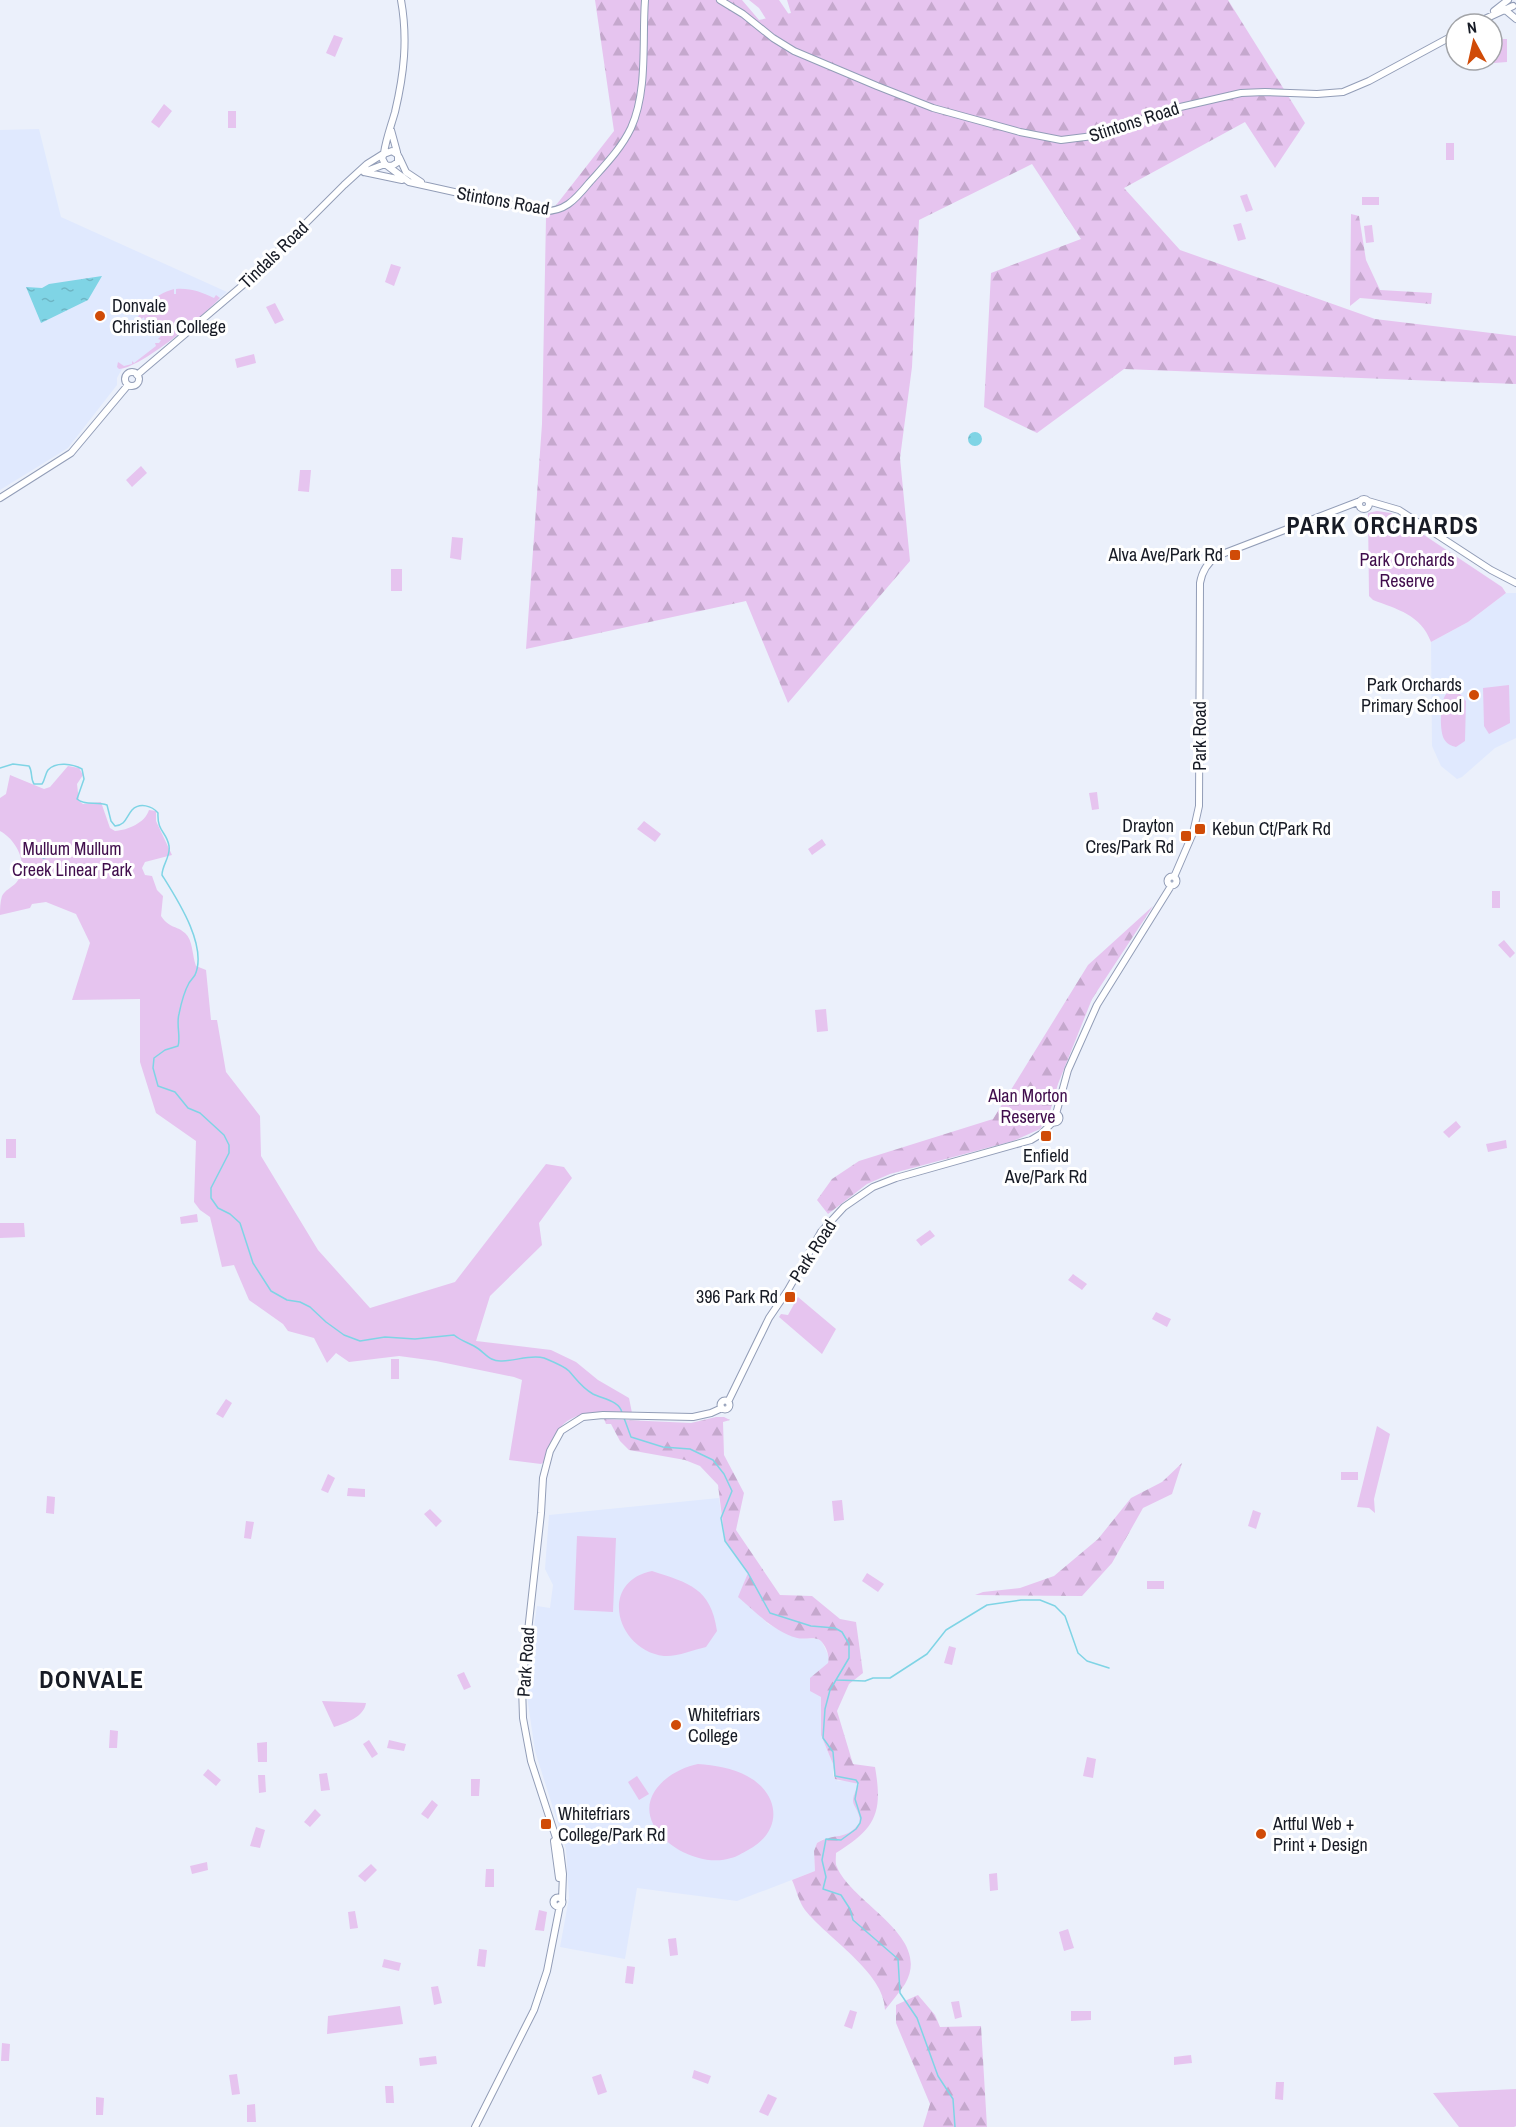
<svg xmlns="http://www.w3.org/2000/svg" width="1516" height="2127" font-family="'Archivo Narrow',sans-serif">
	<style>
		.built { fill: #e0e9fe }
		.green { fill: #e6c4ef }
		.forest { fill: url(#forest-firs) }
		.water { fill: url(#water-ripples) }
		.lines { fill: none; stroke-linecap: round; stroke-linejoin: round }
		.stream { stroke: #7fd4e5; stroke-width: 1.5 }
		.secondary-casing { stroke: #929db7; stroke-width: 8 }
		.secondary { stroke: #fff; stroke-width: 6 }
		.poi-dot { fill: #d04b07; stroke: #fff; stroke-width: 2 }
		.labels { text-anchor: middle; stroke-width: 6; stroke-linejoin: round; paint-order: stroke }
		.street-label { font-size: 18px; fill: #171b25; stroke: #fff }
		.poi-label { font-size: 18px; fill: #171b25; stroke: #fff; text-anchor: start }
		.park-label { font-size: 18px; fill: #400d4c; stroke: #fff }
		.district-label { font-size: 24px; font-weight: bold; letter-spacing: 1.5px; fill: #171b25; stroke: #fff }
	</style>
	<defs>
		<pattern id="forest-firs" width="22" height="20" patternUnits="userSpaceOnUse" patternTransform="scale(1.5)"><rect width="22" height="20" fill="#e6c4ef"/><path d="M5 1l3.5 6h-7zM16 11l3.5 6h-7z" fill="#c5a8cd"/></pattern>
		<pattern id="water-ripples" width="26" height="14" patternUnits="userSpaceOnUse" patternTransform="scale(1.5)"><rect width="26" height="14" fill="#7fd4e5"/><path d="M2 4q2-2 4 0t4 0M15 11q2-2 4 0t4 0" fill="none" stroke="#6db5c4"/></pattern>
	</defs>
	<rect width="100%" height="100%" fill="#ebf0fb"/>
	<!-- built -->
	<path class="built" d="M39,129L61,217L227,292L183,330L133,364L123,367L117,378V385L68,448L0,490V130Z
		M1506,593H1516V738L1495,748L1462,777L1457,779L1441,766L1432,746L1431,642L1468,622Z
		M719,1498L725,1541L748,1573L757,1612L768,1624L798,1638L818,1639L822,1642L829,1657V1663L810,1679L821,1697V1735L833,1764V1776L838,1781L847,1780L859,1784L858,1813L860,1822L850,1834L843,1837L823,1839L817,1843L814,1851L815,1871L737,1901L637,1888L625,1959L560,1947L569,1898L566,1849L535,1751L527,1696L528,1667L537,1606L550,1608L553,1585L545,1569L549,1515Z"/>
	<!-- green -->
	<path class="green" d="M749,0H779L792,19L768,22L759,8Z
		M334,35L343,38L335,57L326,53Z
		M1494,39H1507V62L1494,63Z
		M164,104L172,111L159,128L151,122Z
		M228,111H236V128H228Z
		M1446,143H1454V160H1446Z
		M1247,194L1253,210L1246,212L1240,196Z
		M1362,197H1379V205H1362Z
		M1241,223L1246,239L1238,241L1233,225Z
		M1372,225L1374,242L1366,243L1364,226Z
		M391,264L401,267L394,286L385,282Z
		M174,289V294H176V289C191,288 201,292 214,298L216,295L220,298C203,316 141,368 119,369L117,367L118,362L124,366L132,364V361L134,363L156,346L155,343H159L161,340L158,339L164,333C154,333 145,328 144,317L124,333L128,325H133C143,308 153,295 174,289Z
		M275,303L284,320L275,324L266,307Z
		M254,354L256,363L237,368L235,359Z
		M141,466L147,473L132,487L126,480Z
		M300,470H311L309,492L298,491Z
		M1377,511L1391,513L1502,587L1506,593L1468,622L1431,642C1421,615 1397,609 1373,600L1369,596L1368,513Z
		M452,537L463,538L461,560L450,558Z
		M391,569H402V591H391Z
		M1509,685L1510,723L1489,734L1484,726L1483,688Z
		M1447,693L1460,694L1466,701L1465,741L1456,747C1451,746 1447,744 1444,739C1439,730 1440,699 1447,693Z
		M68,766L79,768L83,775L77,784L79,801L83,804L101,802L110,828L115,831C128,830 145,823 149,810L156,811V821L172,855L145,862L142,868L145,875L152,876L157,890L163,896L161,916C170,929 176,925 185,933C193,940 192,955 196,966L206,970L211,1020H217L226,1072L260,1116L261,1156L318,1250L370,1308L455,1282L546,1164L564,1167L572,1178L539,1223L542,1245L490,1296L476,1341L551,1350L576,1362L598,1380L629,1398L632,1413C585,1411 558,1408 544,1462L541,1464L509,1460L522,1380L514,1377L436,1361L399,1356L349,1362L336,1353L327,1363L314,1338L288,1331L283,1324L249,1300L234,1265L222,1267L210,1217L200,1210L194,1202L196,1141L156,1113L140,1062V999L72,1000L90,943L76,914L46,902L32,904L30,908L0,915C0,909 0,902 2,896C5,890 11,888 16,883C30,866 17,840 0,831V798L6,794L10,775L44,789L50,787Z
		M1097,792L1099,809L1092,810L1089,793Z
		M644,821L661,834L655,842L637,829Z
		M822,839L826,845L812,855L808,849Z
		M1492,891H1500V908H1492Z
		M1504,940L1515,953L1510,958L1498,945Z
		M826,1009L828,1031L817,1032L815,1010Z
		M1456,1121L1461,1127L1449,1138L1443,1132Z
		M6,1139H16V1158H6Z
		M1506,1140L1507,1148L1488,1152L1486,1144Z
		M197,1214L198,1222L181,1224L180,1217Z
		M0,1223H24L25,1237L0,1238Z
		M930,1230L935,1236L921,1246L916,1240Z
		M1073,1274L1087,1284L1082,1290L1068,1280Z
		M798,1297L836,1329L822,1354L779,1317L781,1314L788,1315Z
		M1156,1312L1171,1319L1167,1327L1152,1319Z
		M391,1359H399V1379H391Z
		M226,1399L232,1403L223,1418L216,1414Z
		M1377,1426L1390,1434L1374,1499L1375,1513L1369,1508L1357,1507Z
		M1341,1472H1358V1480H1341Z
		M328,1474L335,1478L328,1493L321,1490Z
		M348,1488L365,1489V1497L347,1496Z
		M47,1496L55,1497L54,1514L46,1513Z
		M842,1500L844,1520L834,1521L832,1501Z
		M430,1509L442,1521L436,1527L424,1514Z
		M1253,1510L1261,1513L1256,1529L1248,1526Z
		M246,1521L254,1522L251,1539L244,1538Z
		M577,1536L616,1538L613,1612L574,1610Z
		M652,1571C689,1583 711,1588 717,1631L706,1647C693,1650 677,1657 664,1656C616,1650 598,1582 652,1571Z
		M867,1573L884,1584L878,1592L862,1581Z
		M1147,1581H1164V1589H1147Z
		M949,1646L956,1648L952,1665L944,1663Z
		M464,1672L471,1687L464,1690L457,1675Z
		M322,1701L366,1703C364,1717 346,1723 334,1727Z
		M110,1730L118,1731L117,1748H109Z
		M369,1740L378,1754L372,1758L363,1744Z
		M389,1740L406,1744L404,1751L387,1748Z
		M267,1742V1762H258L257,1743Z
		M1087,1757L1096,1759L1093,1778L1083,1776Z
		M698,1764C714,1765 733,1768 747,1776C781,1794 783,1832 748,1850C742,1853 737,1857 731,1858C705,1867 665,1849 653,1824C638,1793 672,1769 698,1764Z
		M208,1769L221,1780L216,1786L203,1775Z
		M327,1773L330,1790L321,1791L319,1774Z
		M258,1775H265L266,1792L259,1793Z
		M637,1776L649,1794L639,1800L628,1782Z
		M471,1779H480L479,1796H471Z
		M432,1800L438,1805L428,1819L421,1814Z
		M315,1809L321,1815L310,1827L304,1822Z
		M256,1827L265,1830L260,1848L250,1846Z
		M207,1862L208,1870L192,1874L190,1866Z
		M371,1864L377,1870L365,1882L358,1876Z
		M486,1869H494V1887H485Z
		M997,1873L998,1890L990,1891L989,1874Z
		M539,1910L547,1912L544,1931L535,1930Z
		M355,1911L358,1928L350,1929L348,1912Z
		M1068,1929L1074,1948L1064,1951L1059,1932Z
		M676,1938L678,1955L670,1956L668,1939Z
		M479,1949L487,1950L485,1967L477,1966Z
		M384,1959L401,1963L399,1971L382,1967Z
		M627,1966L635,1967L633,1984L625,1983Z
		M438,1986L442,2003L434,2005L431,1987Z
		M959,2001L962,2017L955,2019L951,2002Z
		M400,2006L403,2024L327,2034L328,2016Z
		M850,2010L857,2012L852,2029L844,2026Z
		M1071,2011H1091V2020L1071,2021Z
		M2,2043L10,2044L9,2061H1Z
		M1191,2055L1192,2063L1174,2065V2057Z
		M436,2056L437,2064L420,2066L419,2058Z
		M694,2070L711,2076L708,2084L692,2078Z
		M237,2074L240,2094L232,2095L229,2075Z
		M601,2074L607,2092L598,2095L592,2077Z
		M1276,2082H1284L1283,2100L1275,2099Z
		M385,2086H393L394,2103H386Z
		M1516,2089V2126L1514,2127H1459L1433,2093Z
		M768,2094L777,2098L768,2116L759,2112Z
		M96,2097L104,2098L103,2115H96Z
		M255,2104L256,2122H247V2105Z"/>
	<!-- forest -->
	<path class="forest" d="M595,0H742L759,20L791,13L787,0H1228L1305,123L1275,168L1245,122L1124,188L1180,250L1375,319L1516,336V384L1124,369L1037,433L984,407L991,273L1081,239L1032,164L919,220L912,367L900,458L910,561L788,703L746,601L526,649L542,424L546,218L614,131Z
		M1351,214L1359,216L1366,260L1380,290L1432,293L1431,304L1360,298L1350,306Z
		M1153,906L1092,999L1058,1084L1049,1115L1040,1129L1013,1141L890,1174L867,1184L828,1214L817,1200L832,1179L859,1161L993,1119L1088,965Z
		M716,1417H724L730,1420L723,1422L724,1455L744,1493L736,1530L780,1595L812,1596L840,1619L856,1622L863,1673L849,1684L837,1711L853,1764L875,1767C883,1813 876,1828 836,1853C836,1857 835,1864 837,1867C852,1904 933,1936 905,1984C899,1993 892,2001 885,2010C885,1973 826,1937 805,1910C799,1902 796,1889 792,1880L815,1871L814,1851L817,1843C834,1832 846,1842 860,1822C858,1801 846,1809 859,1784L835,1779L833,1764L821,1735V1697L810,1691V1678L828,1663C830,1656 826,1646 821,1641C815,1636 804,1640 797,1638C773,1631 757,1613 738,1597L748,1573L725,1541L718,1485L700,1466L685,1460L629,1450L620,1441L611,1424H606L604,1419L691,1423Z
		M1182,1463L1172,1494L1143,1508L1112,1563L1082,1596L975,1595L983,1592L1020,1588L1054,1576L1098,1539L1131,1498L1162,1482Z
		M918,1995L935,2015L940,2027L981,2026L987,2127H923L930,2104L896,2023V2005Z"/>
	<!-- water -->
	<path class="water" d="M102,276L88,300L41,323L26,287L42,288L49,284Z
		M968 439a7 7 0 1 1 14 0a7 7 0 1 1-14 0Z
		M47,841L53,843L50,857L43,859C38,852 40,845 47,841Z"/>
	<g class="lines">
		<!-- stream -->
		<path class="stream" d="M0,768L13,764L29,766C33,772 30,778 34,784H42C45,780 45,774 48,770C56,761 73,764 82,769L84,779L77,799C85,806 97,801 107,805L111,821L115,826C126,825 126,817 132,810C140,802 152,806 158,813C157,832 167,832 169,846C171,856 162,865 162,875C177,899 208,946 195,975C193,978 191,980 189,983C184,992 181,1004 179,1014C176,1024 181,1038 178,1046L165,1050L154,1058L153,1068L158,1086L175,1092L188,1108L200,1113L224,1135L229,1145V1153L211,1188V1198L218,1208L230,1214L240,1223L253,1263L271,1291L287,1300L300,1302L310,1307L326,1322L344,1335L360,1341L385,1337L415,1339L454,1335C461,1341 467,1342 474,1346C485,1352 489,1362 502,1361C516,1361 531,1354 544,1358C551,1361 564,1366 569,1371C577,1380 582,1388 593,1394C603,1399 620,1401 622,1413
			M624,1418L631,1437L663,1447L690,1449L713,1460L724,1474L732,1491L721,1518L725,1541L748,1573L770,1613L811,1626L835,1628L842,1632L849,1644V1658L830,1690L825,1709L823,1738L833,1752L835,1776L856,1780L858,1783L855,1799L861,1818L860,1823L856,1829L841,1840L826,1839L822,1860L826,1877L823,1889L841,1895L850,1909L853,1920L898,1959L900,1993L917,2018L938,2076L953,2099L955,2127
			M837,1680L865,1681L873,1678H890L927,1654L946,1630L987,1605L1021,1600H1040L1055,1606L1065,1616L1078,1653L1087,1661L1109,1668"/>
		<!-- secondary casing -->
		<g class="secondary-casing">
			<path id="secondary" d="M720,0L743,14L773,38L794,51L877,86L933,108L1020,132L1061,140L1093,136L1176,108L1241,93L1265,92L1317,94L1343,92L1369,81L1456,34
				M1504,9L1516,19
				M1494,11L1508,0
				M1474,24L1513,6
				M391,130L397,152
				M384,153C386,139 391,126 395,112C404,74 408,39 401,0
				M399,157L406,172L421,182
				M385,165L392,166L398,162V155L392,151L384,154L382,158L385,164L409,182L540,211C564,213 575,200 589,183C604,166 621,149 631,128C648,91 642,40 645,0
				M364,172L402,180
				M364,172L385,164
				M125 379a7 7 0 1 1 14 0a7 7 0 1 1-14 0Z
				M137,375L250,279L344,185L367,164L383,154
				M0,498L71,453L128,385
				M1359 504a5 5 0 1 1 10 0a5 5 0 1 1-10 0Z
				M1368,501L1399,510L1491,570L1516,583
				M1167.5 881a4.5 4.5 0 1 1 9 0a4.5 4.5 0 1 1-9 0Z
				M1174,877L1193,833L1199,806L1200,583C1202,571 1207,563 1217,556L1360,501
				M1050.5 1118a4.5 4.5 0 1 1 9 0a4.5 4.5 0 1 1-9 0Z
				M1056,1114L1068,1070L1097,1005L1171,886
				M720.5 1405a4.5 4.5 0 1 1 9 0a4.5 4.5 0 1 1-9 0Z
				M728,1402L769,1318L788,1290L821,1232L844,1207L873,1187L896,1178L1031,1140L1041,1134L1053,1122
				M554,1841L559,1878
				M553.5 1902a4.5 4.5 0 1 1 9 0a4.5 4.5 0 1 1-9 0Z
				M562,1899L563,1874L560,1850L531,1761L523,1718L522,1686L541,1513L543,1478L550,1451L561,1431L583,1417L603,1415L693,1417L711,1413L722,1408
				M475,2127L534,2010L547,1971L560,1905"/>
		</g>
		<!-- secondary -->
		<use href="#secondary" class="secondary"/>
	</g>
	<!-- markers -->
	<g class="poi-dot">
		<circle cx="100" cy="316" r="6"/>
		<rect x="1229" y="549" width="12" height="12" rx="3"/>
		<circle cx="1474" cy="695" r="6"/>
		<rect x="1194" y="823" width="12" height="12" rx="3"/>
		<rect x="1180" y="830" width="12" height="12" rx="3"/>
		<rect x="1040" y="1130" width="12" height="12" rx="3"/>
		<rect x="784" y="1291" width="12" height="12" rx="3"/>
		<circle cx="676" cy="1725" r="6"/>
		<rect x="540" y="1818" width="12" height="12" rx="3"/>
		<circle cx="1261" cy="1834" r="6"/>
	</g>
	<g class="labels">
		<!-- street labels -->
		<g class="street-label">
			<text transform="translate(1134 122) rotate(-18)" y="6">Stintons Road</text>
			<text transform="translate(503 201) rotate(10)" y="6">Stintons Road</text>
			<text transform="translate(274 255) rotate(-44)" y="6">Tindals Road</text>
			<text transform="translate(1200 736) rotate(-90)" y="6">Park Road</text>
			<text transform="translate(813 1251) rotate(-57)" y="6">Park Road</text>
			<text transform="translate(526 1662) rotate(-86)" y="6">Park Road</text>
		</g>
		<!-- poi labels -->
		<g class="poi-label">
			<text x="112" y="312">Donvale<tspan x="112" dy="21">Christian College</tspan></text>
			<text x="1223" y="561" text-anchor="end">Alva Ave/Park Rd</text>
			<text x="1462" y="691" text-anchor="end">Park Orchards<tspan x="1462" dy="21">Primary School</tspan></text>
			<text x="1174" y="832" text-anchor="end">Drayton<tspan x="1174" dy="21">Cres/Park Rd</tspan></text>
			<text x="1212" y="835">Kebun Ct/Park Rd</text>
			<text x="1046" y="1162" text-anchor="middle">Enfield<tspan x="1046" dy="21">Ave/Park Rd</tspan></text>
			<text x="778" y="1303" text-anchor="end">396 Park Rd</text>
			<text x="688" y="1721">Whitefriars<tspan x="688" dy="21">College</tspan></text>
			<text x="558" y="1820">Whitefriars<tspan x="558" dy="21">College/Park Rd</tspan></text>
			<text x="1273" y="1830">Artful Web +<tspan x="1273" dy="21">Print + Design</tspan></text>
		</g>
		<!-- park labels -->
		<g class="park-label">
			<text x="1407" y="566">Park Orchards<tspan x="1407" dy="21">Reserve</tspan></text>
			<text x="72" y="855">Mullum Mullum<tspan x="72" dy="21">Creek Linear Park</tspan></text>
			<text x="1028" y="1102">Alan Morton<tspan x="1028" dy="21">Reserve</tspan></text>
		</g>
		<!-- district labels -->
		<g class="district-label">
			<text x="1383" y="534">PARK ORCHARDS</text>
			<text x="92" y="1688">DONVALE</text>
		</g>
	</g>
	<!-- north arrow -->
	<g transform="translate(1474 42) rotate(352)"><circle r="28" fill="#ffffff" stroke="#a2a4a8" stroke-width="1.5"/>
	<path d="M0-4.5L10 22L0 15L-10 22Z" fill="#d04b07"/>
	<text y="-9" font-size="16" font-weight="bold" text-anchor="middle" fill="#171b25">N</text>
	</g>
</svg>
